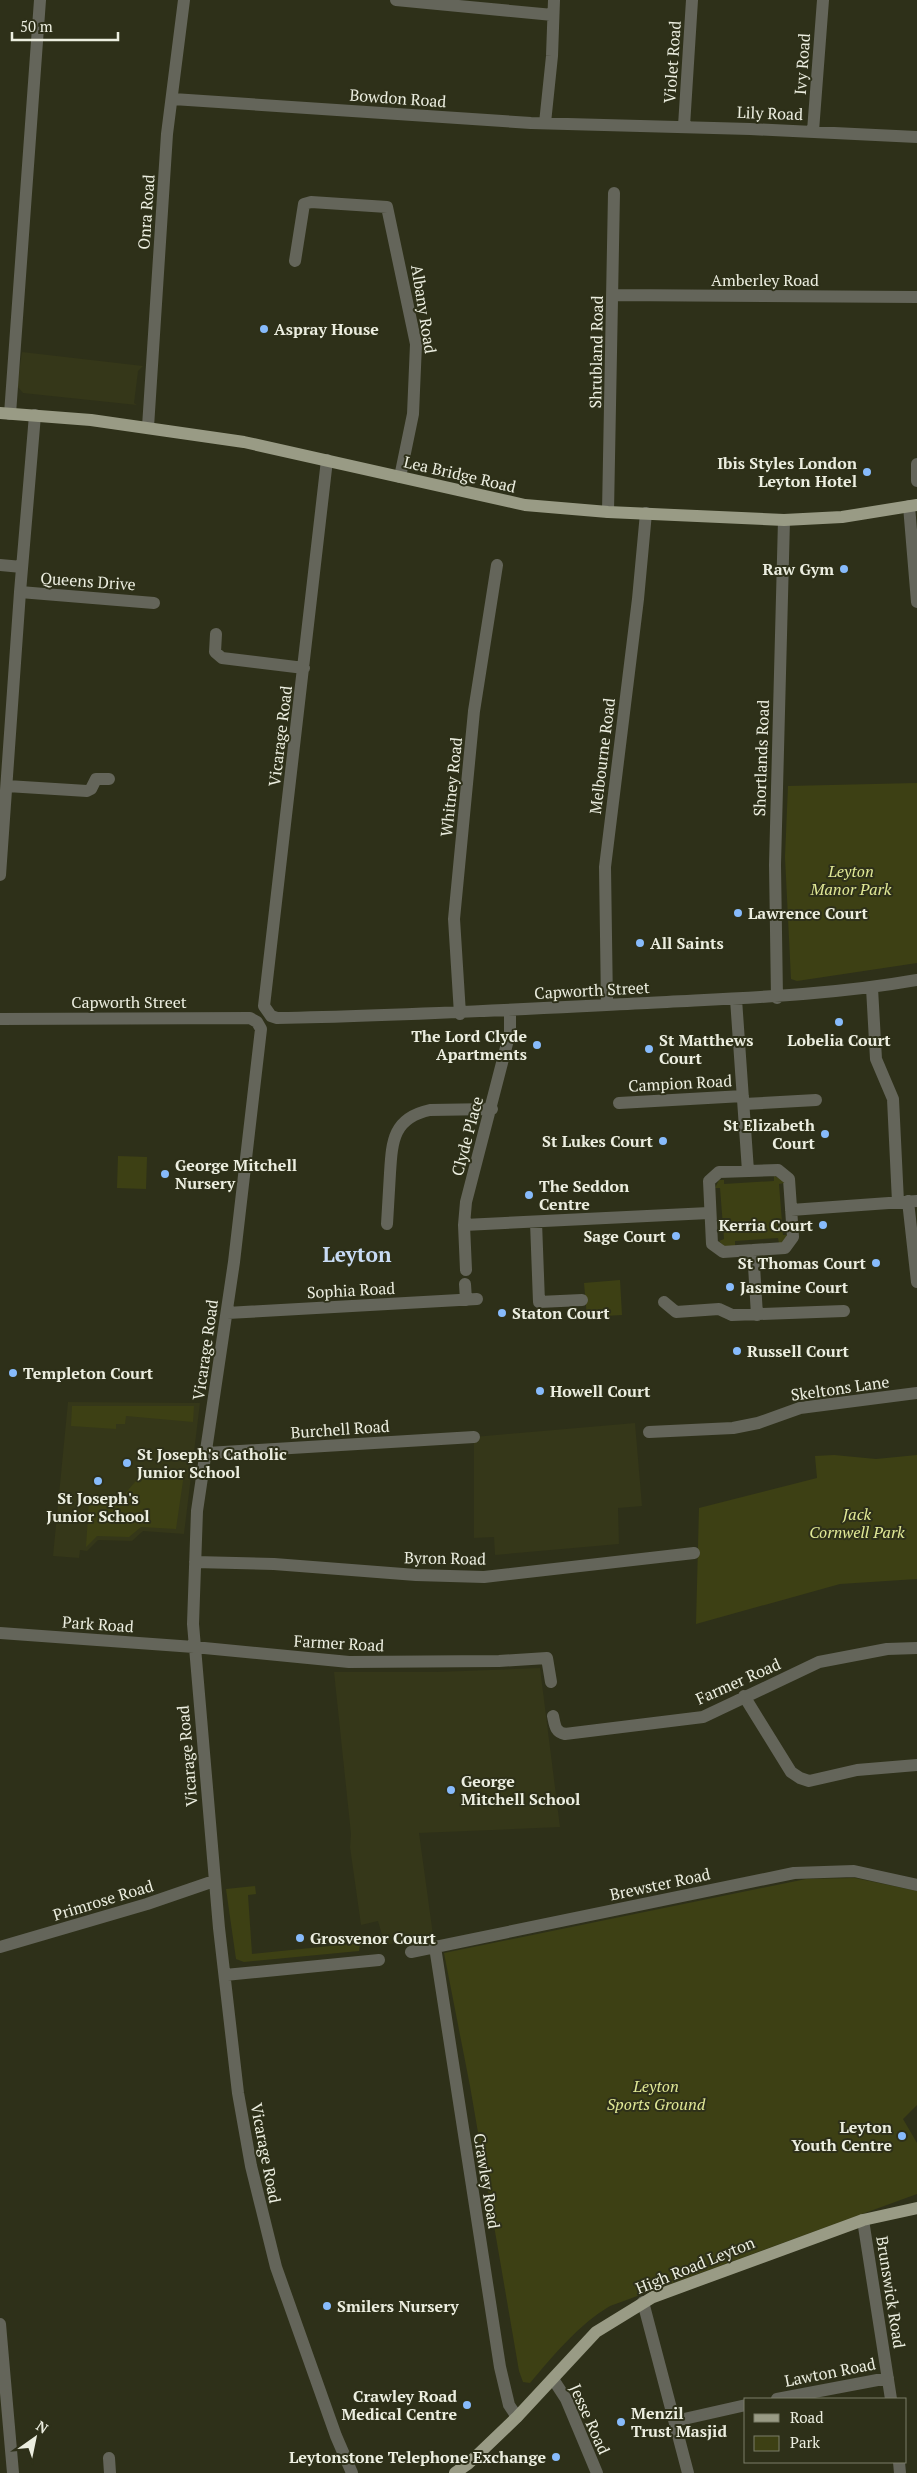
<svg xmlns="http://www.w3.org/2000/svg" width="917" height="2473" font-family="'PT Serif',serif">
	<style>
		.built { fill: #353719 }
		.green { fill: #3d4014 }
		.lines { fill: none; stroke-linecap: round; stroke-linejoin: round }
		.minor { stroke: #64655a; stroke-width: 12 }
		.major { stroke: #999b85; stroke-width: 12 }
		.poi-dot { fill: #87bbfc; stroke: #2e3019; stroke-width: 2 }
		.labels { text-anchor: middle; stroke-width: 4; stroke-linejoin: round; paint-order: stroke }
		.street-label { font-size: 16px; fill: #eceee0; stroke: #2e3019 }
		.poi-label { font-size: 16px; font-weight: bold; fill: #eceee0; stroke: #2e3019; text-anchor: start }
		.park-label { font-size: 16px; font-style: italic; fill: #e0e896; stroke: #2e3019 }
		.district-label { font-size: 21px; font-weight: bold; fill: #c8dbf4; stroke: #2e3019 }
	</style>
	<rect width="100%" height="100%" fill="#2e3019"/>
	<!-- built -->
	<path class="built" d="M22,352L143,366L138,371L134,403L137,405L23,393L17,386Z
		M68,1402L200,1403L184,1534L143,1531L132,1541L98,1540L87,1551L80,1550L79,1558L53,1556Z
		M635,1423L642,1506L618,1508L619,1544L495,1555L494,1537L474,1538V1437Z
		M540,1668L560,1827L419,1833L433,1935L385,1945L378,1921L361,1925L350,1847L351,1834L334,1672H437Z"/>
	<!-- green -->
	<path class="green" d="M917,783V963L797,981L791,979L785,857L788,786Z
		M118,1156L147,1157L146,1189L117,1188Z
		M774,1176L783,1180L784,1183L779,1184L783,1235H787V1237L782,1243H779L778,1238L735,1241V1246L725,1247L719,1241L724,1239L720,1188H715L719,1180H724V1184L774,1181Z
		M620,1280L622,1315L587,1317L584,1283Z
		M72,1406H194L193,1422L126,1416L125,1424H116V1429L71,1426Z
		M834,1455L876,1459L917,1455V1579L840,1584L696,1624L699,1508L817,1478L815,1456Z
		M146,1469L184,1474L176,1529L141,1527L129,1537L97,1536L86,1547L89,1500L97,1501L100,1497L106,1501L118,1502Z
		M855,1878L917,1891V2105L903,2119L917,2143V2194L610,2306C578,2325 554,2355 530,2383L523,2382L519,2371L470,2086L444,1953L806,1879Z
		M255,1886L256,1894L248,1895L252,1954L360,1943L359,1951L244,1962L236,1959L226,1889Z"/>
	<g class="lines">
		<!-- minor -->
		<path class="minor" d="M396,0L553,15
			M173,99L531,123L750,129L917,137
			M545,123L552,56L554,0
			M684,126L692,0
			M813,131L823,0
			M295,261L304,204L311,202L387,207L416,344L413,414L400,477
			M613,295L917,297
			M10,414L40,0
			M148,427L167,134L184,0
			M327,460L264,1006L271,1016L277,1018C401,1016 523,1009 647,1003C737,998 827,996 917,980
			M917,464V481
			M909,506L917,602
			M608,512L614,193
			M0,565L22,567
			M20,592L154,603
			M216,634L215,652L222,658L304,668
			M7,786L87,791L91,789L96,779H109
			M0,875L20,592L35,415
			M872,988L876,1059L893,1099L898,1202
			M777,998L775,865L784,520
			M736,999L748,1171
			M607,1005L605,867L638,599L646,513
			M460,1014L454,919L474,711L497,565
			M0,1019L250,1018L257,1022L261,1029L234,1262L197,1511L193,1624L219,1928L238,2093L251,2166L276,2267L336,2436L352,2473
			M619,1103L743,1096
			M744,1104L816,1100
			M778,1170L789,1179L793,1237L785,1248L723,1252L712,1244L709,1181L719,1172Z
			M908,1201L917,1282
			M791,1210L917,1201
			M536,1222L539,1302L582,1300
			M387,1224C388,1207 389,1190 390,1173C392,1141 393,1118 430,1110L492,1109
			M464,1225L709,1213
			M753,1250L757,1315
			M466,1270L464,1225L466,1202L510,1032V1011
			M465,1284L466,1300
			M664,1302L676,1312L719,1309L732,1315L844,1311
			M227,1313L477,1299
			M649,1432L733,1428L758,1423L800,1408L917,1393
			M207,1453L474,1437
			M195,1562L274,1564L416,1575L484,1577L694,1553
			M0,1633L194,1647L349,1662L499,1661L547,1658L551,1682
			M744,1696L791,1772L800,1778L809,1781L857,1770L917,1765
			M553,1716C555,1725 555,1732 565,1734L703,1717L819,1662L887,1649L917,1648
			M0,1947L147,1904L214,1881
			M435,1947L500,2367L509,2405L517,2417
			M411,1952L794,1873L854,1871L917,1885
			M225,1975L379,1960
			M863,2220L891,2399
			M643,2302L688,2473
			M0,2324L13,2473
			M553,2379L566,2399L597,2473
			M777,2399L888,2378
			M675,2421L746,2405
			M109,2458L110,2473
			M899,2462L900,2473"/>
		<!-- major -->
		<path class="major" d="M0,413L91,420L244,442L525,505L608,512L784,520L842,517L917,505
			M455,2473L469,2463L517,2417L596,2332L653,2297L863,2220L917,2208"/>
	</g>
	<!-- markers -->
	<g class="poi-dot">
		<circle cx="264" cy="329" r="5"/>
		<circle cx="867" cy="472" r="5"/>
		<circle cx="844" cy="569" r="5"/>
		<circle cx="738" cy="913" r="5"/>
		<circle cx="640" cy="943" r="5"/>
		<circle cx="839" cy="1022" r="5"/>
		<circle cx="537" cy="1045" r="5"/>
		<circle cx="649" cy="1049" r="5"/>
		<circle cx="825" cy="1134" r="5"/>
		<circle cx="663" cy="1141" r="5"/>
		<circle cx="165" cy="1174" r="5"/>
		<circle cx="529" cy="1195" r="5"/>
		<circle cx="823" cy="1225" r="5"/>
		<circle cx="676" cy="1236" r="5"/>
		<circle cx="876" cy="1263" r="5"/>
		<circle cx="730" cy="1287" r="5"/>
		<circle cx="502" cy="1313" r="5"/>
		<circle cx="737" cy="1351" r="5"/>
		<circle cx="13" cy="1373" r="5"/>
		<circle cx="540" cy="1391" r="5"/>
		<circle cx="127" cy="1463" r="5"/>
		<circle cx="98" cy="1481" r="5"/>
		<circle cx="451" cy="1790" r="5"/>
		<circle cx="300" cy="1938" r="5"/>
		<circle cx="902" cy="2136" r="5"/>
		<circle cx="327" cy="2306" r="5"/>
		<circle cx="467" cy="2405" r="5"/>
		<circle cx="621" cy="2422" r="5"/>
		<circle cx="556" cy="2457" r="5"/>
	</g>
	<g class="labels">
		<!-- street labels -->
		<g class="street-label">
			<text transform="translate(672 62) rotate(-86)" y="6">Violet Road</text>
			<text transform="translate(802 64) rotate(-86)" y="6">Ivy Road</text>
			<text transform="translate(398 98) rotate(4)" y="6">Bowdon Road</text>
			<text transform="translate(770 113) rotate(2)" y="6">Lily Road</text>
			<text transform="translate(146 212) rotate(-86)" y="6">Onra Road</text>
			<text x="765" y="286">Amberley Road</text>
			<text transform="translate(424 309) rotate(81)" y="6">Albany Road</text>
			<text transform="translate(596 352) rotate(-89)" y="6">Shrubland Road</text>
			<text transform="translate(460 474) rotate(13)" y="6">Lea Bridge Road</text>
			<text transform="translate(88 581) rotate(4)" y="6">Queens Drive</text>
			<text transform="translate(280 736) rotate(-83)" y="6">Vicarage Road</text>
			<text transform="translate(602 756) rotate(-83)" y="6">Melbourne Road</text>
			<text transform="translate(761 758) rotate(-88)" y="6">Shortlands Road</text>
			<text transform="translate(451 787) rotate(-84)" y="6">Whitney Road</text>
			<text transform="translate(592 990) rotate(-3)" y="6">Capworth Street</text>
			<text x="129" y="1008">Capworth Street</text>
			<text transform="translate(680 1083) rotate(-3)" y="6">Campion Road</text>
			<text transform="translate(467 1136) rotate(-75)" y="6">Clyde Place</text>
			<text transform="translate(351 1290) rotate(-3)" y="6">Sophia Road</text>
			<text transform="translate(205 1350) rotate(-82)" y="6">Vicarage Road</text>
			<text transform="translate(840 1388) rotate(-8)" y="6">Skeltons Lane</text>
			<text transform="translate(340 1429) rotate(-4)" y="6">Burchell Road</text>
			<text transform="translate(445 1558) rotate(1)" y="6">Byron Road</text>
			<text transform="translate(98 1624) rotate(4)" y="6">Park Road</text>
			<text transform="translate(339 1643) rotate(3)" y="6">Farmer Road</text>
			<text transform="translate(738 1681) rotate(-24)" y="6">Farmer Road</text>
			<text transform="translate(187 1756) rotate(-95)" y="6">Vicarage Road</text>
			<text transform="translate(660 1884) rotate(-12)" y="6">Brewster Road</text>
			<text transform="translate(103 1900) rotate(-17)" y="6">Primrose Road</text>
			<text transform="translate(266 2153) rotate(79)" y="6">Vicarage Road</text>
			<text transform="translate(487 2181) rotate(81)" y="6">Crawley Road</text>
			<text transform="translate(695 2265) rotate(-22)" y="6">High Road Leyton</text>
			<text transform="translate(891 2292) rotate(81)" y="6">Brunswick Road</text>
			<text transform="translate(830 2372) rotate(-11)" y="6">Lawton Road</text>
			<text transform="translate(590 2419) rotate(66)" y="6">Jesse Road</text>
		</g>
		<!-- poi labels -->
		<g class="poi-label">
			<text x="274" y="335">Aspray House</text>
			<text x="857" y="469" text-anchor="end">Ibis Styles London<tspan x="857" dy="18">Leyton Hotel</tspan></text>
			<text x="834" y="575" text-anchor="end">Raw Gym</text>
			<text x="748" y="919">Lawrence Court</text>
			<text x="650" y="949">All Saints</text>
			<text x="527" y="1042" text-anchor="end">The Lord Clyde<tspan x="527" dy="18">Apartments</tspan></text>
			<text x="659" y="1046">St Matthews<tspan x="659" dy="18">Court</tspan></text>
			<text x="839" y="1046" text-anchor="middle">Lobelia Court</text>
			<text x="815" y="1131" text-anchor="end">St Elizabeth<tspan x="815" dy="18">Court</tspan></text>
			<text x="653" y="1147" text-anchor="end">St Lukes Court</text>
			<text x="175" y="1171">George Mitchell<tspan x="175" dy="18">Nursery</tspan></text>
			<text x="539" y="1192">The Seddon<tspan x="539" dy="18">Centre</tspan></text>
			<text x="813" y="1231" text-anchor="end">Kerria Court</text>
			<text x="666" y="1242" text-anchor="end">Sage Court</text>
			<text x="866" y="1269" text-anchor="end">St Thomas Court</text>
			<text x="740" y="1293">Jasmine Court</text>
			<text x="512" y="1319">Staton Court</text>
			<text x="747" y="1357">Russell Court</text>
			<text x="23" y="1379">Templeton Court</text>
			<text x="550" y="1397">Howell Court</text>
			<text x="137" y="1460">St Joseph's Catholic<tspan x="137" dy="18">Junior School</tspan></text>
			<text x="98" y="1504" text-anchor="middle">St Joseph's<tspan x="98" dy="18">Junior School</tspan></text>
			<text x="461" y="1787">George<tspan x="461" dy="18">Mitchell School</tspan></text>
			<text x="310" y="1944">Grosvenor Court</text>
			<text x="892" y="2133" text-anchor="end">Leyton<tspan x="892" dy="18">Youth Centre</tspan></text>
			<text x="337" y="2312">Smilers Nursery</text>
			<text x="457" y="2402" text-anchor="end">Crawley Road<tspan x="457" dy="18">Medical Centre</tspan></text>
			<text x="631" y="2419">Menzil<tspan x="631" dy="18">Trust Masjid</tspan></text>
			<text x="546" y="2463" text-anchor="end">Leytonstone Telephone Exchange</text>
		</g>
		<!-- park labels -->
		<g class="park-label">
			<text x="851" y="877">Leyton<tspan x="851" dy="18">Manor Park</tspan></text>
			<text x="857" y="1520">Jack<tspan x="857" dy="18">Cornwell Park</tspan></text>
			<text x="656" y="2092">Leyton<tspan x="656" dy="18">Sports Ground</tspan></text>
		</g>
		<!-- district labels -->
		<g class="district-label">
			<text x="357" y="1262">Leyton</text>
		</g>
	</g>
	<!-- legend -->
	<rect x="744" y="2398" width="162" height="65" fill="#2e3019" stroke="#7a7c69"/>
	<rect x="754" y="2414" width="25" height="8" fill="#999b85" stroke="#7a7c69"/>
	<text x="790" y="2423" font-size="15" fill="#eceee0">Road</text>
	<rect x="754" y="2436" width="25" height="15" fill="#3d4014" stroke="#7a7c69"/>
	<text x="790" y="2448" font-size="15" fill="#eceee0">Park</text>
	<!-- north arrow -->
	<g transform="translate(35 2438) rotate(33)" stroke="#2e3019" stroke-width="4" paint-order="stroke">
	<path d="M0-4L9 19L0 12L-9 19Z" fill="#eceee0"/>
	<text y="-8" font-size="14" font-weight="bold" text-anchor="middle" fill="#eceee0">N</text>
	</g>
	<!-- scale -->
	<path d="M12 32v8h106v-8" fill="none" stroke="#eceee0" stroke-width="2.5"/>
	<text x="20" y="32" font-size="15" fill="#eceee0" stroke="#2e3019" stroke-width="4" paint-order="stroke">50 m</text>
</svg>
